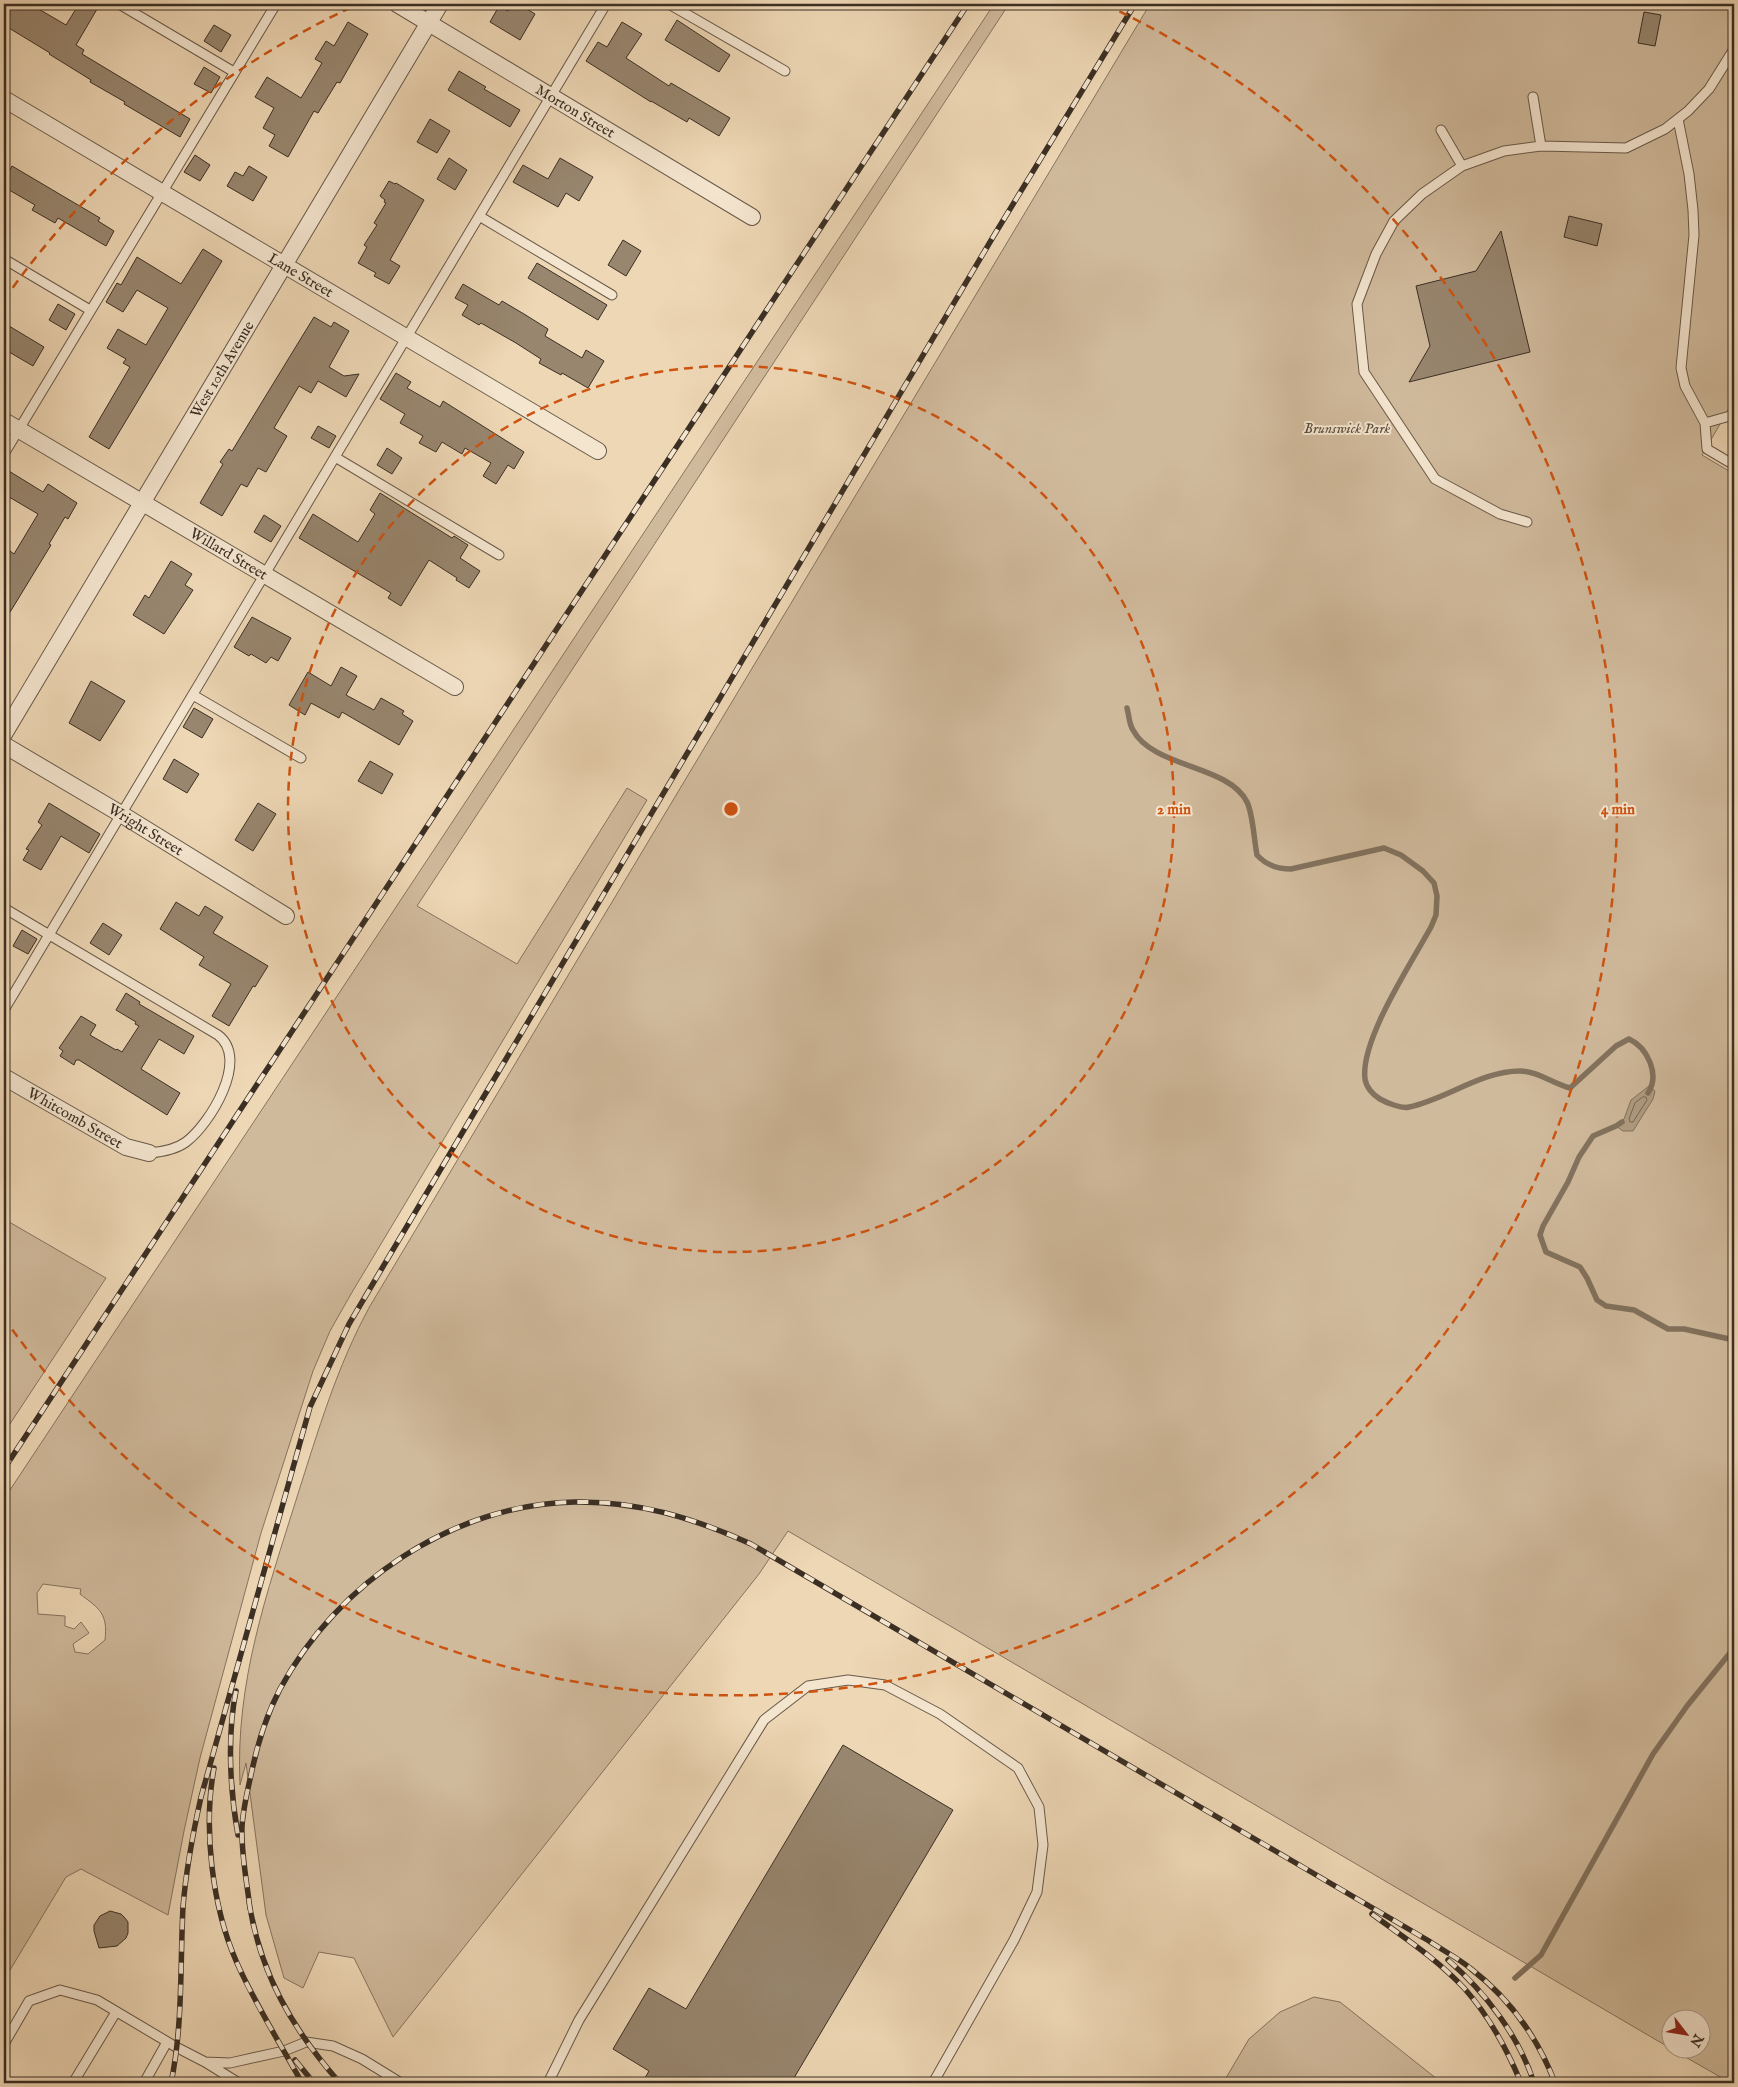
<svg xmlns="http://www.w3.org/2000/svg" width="1738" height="2087" font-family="'IM FELL English',serif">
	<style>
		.green { fill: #d0ba9c; stroke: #867460; fill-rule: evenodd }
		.water { fill: #b19e84; stroke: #82725e }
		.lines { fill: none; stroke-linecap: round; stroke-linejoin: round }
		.shore { stroke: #766654; stroke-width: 1 }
		.stream { stroke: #82725e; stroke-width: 5.5 }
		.building { fill: #98866f; stroke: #3b2f24 }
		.service-casing { stroke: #685948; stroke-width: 11 }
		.minor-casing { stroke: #685948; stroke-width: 18 }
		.service { stroke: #f4e5cf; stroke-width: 9 }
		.minor { stroke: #f4e5cf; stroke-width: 16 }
		.rail-casing { stroke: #3b2f24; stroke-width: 5.5 }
		.rail { stroke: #f4e5cf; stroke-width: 4; stroke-dasharray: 11; stroke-linecap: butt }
		.ring { fill: none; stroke: #ce5310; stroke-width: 2.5; stroke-dasharray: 9 6 }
		.labels { text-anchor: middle; stroke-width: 4; stroke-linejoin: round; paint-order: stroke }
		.street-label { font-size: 15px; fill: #3b2f24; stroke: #f4e5cf }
		.park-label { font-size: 15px; font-style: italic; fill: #594b3c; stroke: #f4e5cf }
		.centre { fill: #ce5310; stroke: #f4e5cf; stroke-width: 2.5 }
		.ring-label { font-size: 15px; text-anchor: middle; font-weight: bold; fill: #ce5310; stroke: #f4e5cf; stroke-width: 4; stroke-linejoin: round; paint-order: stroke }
	</style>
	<rect width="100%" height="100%" fill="#eed7b5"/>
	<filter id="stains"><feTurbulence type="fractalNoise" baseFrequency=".004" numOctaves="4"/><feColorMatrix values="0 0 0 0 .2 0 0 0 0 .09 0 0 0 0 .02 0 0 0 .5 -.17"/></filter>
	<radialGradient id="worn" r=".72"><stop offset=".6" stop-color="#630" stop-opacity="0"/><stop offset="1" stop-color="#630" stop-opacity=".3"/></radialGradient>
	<!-- green -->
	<path class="green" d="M994,4H1009L417,906L517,964L627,788L647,800L351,1294L330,1331L313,1371L261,1533L200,1758L184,1831L168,1915L81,1869L66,1877L4,1980V1499ZM43,1584L81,1589L80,1594C100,1609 108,1614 105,1640L88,1654L75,1652L73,1644L89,1633L81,1622L74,1629L65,1626V1616L38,1614L37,1593Z
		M1150,4H1734V400L1702,455L1734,474V2083H1731L1673,2050H1700V2020H1670V2048L788,1531L759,1574L393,2037L354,1958L319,1952L303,1988L284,1978L266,1915L246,1763L240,1785C235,1682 267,1593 297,1497C318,1431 337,1366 370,1306Z
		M4,1219L106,1278L4,1433Z
		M1314,1997L1340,2002L1442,2083H1223L1249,2039L1280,2012Z"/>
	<!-- water -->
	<path class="water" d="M1649,1086L1655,1091L1653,1099L1633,1131H1623L1616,1126L1624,1119L1631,1100Z"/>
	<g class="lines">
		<!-- shore -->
		<path class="shore" d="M1643,1097H1646L1647,1100L1633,1122H1630L1629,1119L1635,1103Z"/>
		<!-- stream -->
		<path class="stream" d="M1127,708C1129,715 1129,724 1133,730C1153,768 1229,765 1247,802C1253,814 1254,840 1257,855C1266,865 1278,869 1291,869L1384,848L1401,855L1423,871L1434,883L1437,896L1436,915L1431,927C1412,962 1360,1040 1365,1079C1366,1087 1373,1095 1380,1099C1387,1103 1402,1109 1409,1107C1447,1099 1481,1071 1520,1071C1538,1071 1553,1084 1570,1088L1616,1046L1629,1039C1648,1048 1660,1075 1648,1093
			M1622,1122L1616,1126L1593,1136L1579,1157L1568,1182L1543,1226L1540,1235L1546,1252L1580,1267L1587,1278L1597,1300L1606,1306L1634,1310L1668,1329H1684L1734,1340
			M1515,1978L1541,1955L1653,1754L1687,1706L1734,1648"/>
	</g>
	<!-- building -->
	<path class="building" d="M4,4H30L66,25L79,4H100L76,45L84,50L82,54L190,119L180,137L124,104L125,102L90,82L91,80L49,54L50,53L4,25Z
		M513,4H519L535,14L520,40L490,22L499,6L508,11Z
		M1644,12L1661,15L1655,46L1638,43Z
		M677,20L730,55L719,72L665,40Z
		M348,22L368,34L340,83L337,82L318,113L314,111L288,157L269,146L275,135L263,128L274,108L255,97L267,77L301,98L322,63L315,59L326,41L334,46Z
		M622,22L642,34L626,58L669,86L671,83L730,118L719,136L689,118L687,122L651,101V102L586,61L598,42L607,47Z
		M214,25L231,35L221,52L204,41Z
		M204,67L220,77L211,93L194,84Z
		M459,71L486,87L484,89L520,110L510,127L448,90Z
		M430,119L450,131L437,153L417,142Z
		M195,155L210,165L200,181L184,172Z
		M449,158L467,170L455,190L437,179Z
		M560,158L593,177L579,201L566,193L558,207L513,182L523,165L548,179Z
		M12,166L100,218L98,221L114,231L106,246L58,218L55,223L32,210L35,205L4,187V181Z
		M249,166L267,177L253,201L227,186L235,172L243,176Z
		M389,181L395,184L396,183L424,200L390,260L400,266L389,284L374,276L376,273L358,263L367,247L364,245L377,225L374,223L386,203L384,202L385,200L380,196Z
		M1569,216L1602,224L1597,246L1564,237Z
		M1501,231L1530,352L1409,382L1430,346L1416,286L1476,271Z
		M623,240L641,251L626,276L608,265Z
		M203,249L222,261L109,449L89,437L130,367L123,363L126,359L107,348L118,329L146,345L168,308L137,290L123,312L106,302L117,283L121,285L137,257L181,284Z
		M537,263L607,305L598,320L528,278Z
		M463,284L499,305L502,301L524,314L548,329L545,336L582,358L586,350L604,361L588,388L562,373L561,375L539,363L541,359L516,343L481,323L479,325L462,315L468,305L455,298Z
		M58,304L75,314L66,330L49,320Z
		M314,317L331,327L334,322L349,331L329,367L344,376L359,374L346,397L318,381L311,393L299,386L274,428L287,436L266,472L258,468L247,487L241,484L222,516L200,503L223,464L220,462L229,449L232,451Z
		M4,323L44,347L33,366L4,349Z
		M396,373L411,382L407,388L440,407L443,401L524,452L514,469L508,465L496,484L483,476L491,463L465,448L462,454L442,442L436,452L419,443L423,436L400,423L405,414L380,399Z
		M318,426L336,436L329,448L311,438Z
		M387,448L402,458L392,474L377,465Z
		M4,468L43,492L48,484L77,503L68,519L65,517L49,544L51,545L4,622V561L10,551L14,554L38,514L4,494Z
		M380,493L452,538L454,536L468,545L460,558L480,571L469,588L456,580L457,578L429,560L401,606L388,598L391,593L299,538L313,514L358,542L375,514L370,510Z
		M264,515L281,526L271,542L254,532Z
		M171,561L192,574L185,585L193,590L164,634L133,615L145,595L149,598Z
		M252,617L291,638L278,661L271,657L266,663L251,654L249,656L234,647Z
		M341,667L357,676L346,695L374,710L381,698L404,711L402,714L413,721L399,745L342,712L339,718L311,703L305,715L289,705L308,672L331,686Z
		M91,681L125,701L100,741L69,723Z
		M194,708L213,719L202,738L183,727Z
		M174,759L199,774L187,793L163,779Z
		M370,761L393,774L382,794L358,781Z
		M49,803L100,834L89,853L61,836L41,870L23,860L29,850L26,849L42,825L38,822Z
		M258,803L276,814L253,851L235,840Z
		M176,902L199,916L205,906L223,917L213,933L268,966L255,987L253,986L229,1026L212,1016L231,984L199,965L204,957L160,929Z
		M103,923L122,935L109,955L90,943Z
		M22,930L37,939L28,954L13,946Z
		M126,993L140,1002L139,1004L194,1036L184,1054L159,1039L141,1069L180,1093L167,1115L79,1060H76L74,1065L60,1056L63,1051L59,1048L81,1016L96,1025L90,1035L116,1050L117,1049L122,1052L139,1026L135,1024L136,1022L116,1010Z
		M843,1745L953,1810L791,2083H642L649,2071L613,2049L649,1988L686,2009Z
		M110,1911L121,1914L125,1918L128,1922V1933L126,1938L117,1946L99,1948L94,1931V1925L100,1916Z"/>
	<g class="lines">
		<!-- service casing -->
		<g class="service-casing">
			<path id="service" d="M119,4L234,72
				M669,4L785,71
				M1533,97L1541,146
				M1678,119L1689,174L1693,210L1694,235L1681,368L1685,386L1705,423L1730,416L1734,410
				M1441,130L1462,166
				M479,216L612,295
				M4,259L90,310
				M1705,423L1707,449L1734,465
				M4,454L276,4
				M335,457L499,555
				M1527,522L1500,514L1435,479L1364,372L1357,304L1376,254L1394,221L1422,194L1462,166L1504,151L1541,146L1626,148L1665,129L1688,111L1709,89L1734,49
				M193,695L301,758
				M4,908L218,1035C250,1059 210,1124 186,1142C175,1150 162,1152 149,1153
				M4,1010L606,4
				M4,2044L29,2001L60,1990L97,2000L176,2047L205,2062L230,2063L284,2051L306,2042L333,2046L362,2059L401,2083
				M205,2062L239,2083
				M73,2083L116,2012
				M144,2083L167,2042
				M548,2083L579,2020L764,1720L808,1686L848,1680L885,1685L940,1714L1018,1768L1039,1807L1043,1845L1037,1892L1014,1940L933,2083"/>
		</g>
		<!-- minor casing -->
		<g class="minor-casing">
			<g id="minor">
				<path id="s1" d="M397,4L752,217"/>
				<path id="s2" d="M4,99L598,451"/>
				<path id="s3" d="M4,421L455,687"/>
				<path id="s4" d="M4,734L440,4"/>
				<path id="s5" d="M4,745L121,814L286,916"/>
				<path id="s6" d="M4,1077L126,1147L149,1153"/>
			</g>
		</g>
		<!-- service -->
		<use href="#service" class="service"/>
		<!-- minor -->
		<use href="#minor" class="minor"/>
		<!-- rail casing -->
		<g class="rail-casing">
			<path id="rail" d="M4,1469L968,4
				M236,1691C227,1735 230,1791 238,1835
				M214,1768C203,1828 212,1907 237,1963C255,2004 280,2043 302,2083
				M249,1902C260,1973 292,2029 340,2083
				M250,1909C247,1882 241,1854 242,1827C243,1808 248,1789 252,1770C258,1742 267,1714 280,1689C337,1583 453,1504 575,1502C638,1501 694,1518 751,1544L1429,1941C1442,1950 1458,1958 1470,1968C1509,1998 1538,2038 1555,2083
				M1372,1914C1403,1937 1437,1959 1464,1988C1489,2016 1507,2049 1521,2083
				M1448,1960C1485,1992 1519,2036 1534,2083
				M295,2060L314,2083
				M171,2083C183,2026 180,1965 183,1907C186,1869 193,1833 201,1797L310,1407L349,1324L993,237L1135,4"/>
		</g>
		<!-- rail -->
		<use href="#rail" class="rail"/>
	</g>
	<!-- distance rings -->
	<g class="ring">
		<circle cx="731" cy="809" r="443"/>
		<path d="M4 300A887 887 0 0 1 356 5M1106 5A887 887 0 1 1 4 1318"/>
	</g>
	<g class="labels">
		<!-- street labels -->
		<g class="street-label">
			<text dy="5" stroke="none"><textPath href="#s1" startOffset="208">Morton Street</textPath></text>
			<text dy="5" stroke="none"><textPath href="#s2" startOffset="345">Lane Street</textPath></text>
			<text dy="5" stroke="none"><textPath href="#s4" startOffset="425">West 10th Avenue</textPath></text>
			<text dy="5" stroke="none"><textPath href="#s3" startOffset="261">Willard Street</textPath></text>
			<text dy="5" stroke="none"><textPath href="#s5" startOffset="165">Wright Street</textPath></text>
			<text dy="5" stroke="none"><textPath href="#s6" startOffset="82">Whitcomb Street</textPath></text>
		</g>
		<!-- park labels -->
		<g class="park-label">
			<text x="1347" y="433">Brunswick Park</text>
		</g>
	</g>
	<circle cx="731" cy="809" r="8" class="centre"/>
	<g class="ring-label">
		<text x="1174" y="814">2 min</text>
		<text x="1618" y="814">4 min</text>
	</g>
	<!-- margin -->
	<rect width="1738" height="2087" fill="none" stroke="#eed7b5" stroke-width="20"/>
	<rect x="5" y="5" width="1728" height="2077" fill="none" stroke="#3b2f24" stroke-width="2.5"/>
	<rect x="10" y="10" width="1718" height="2067" fill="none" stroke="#3b2f24"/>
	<!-- north arrow -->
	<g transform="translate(1686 2034) rotate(121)"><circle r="24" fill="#f4e5cf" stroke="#aa9c8b"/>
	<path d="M0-4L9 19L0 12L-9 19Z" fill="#8f2418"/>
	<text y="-8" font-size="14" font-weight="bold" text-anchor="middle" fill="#3b2f24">N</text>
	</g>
	<rect width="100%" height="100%" filter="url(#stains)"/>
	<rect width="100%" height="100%" fill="url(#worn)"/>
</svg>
